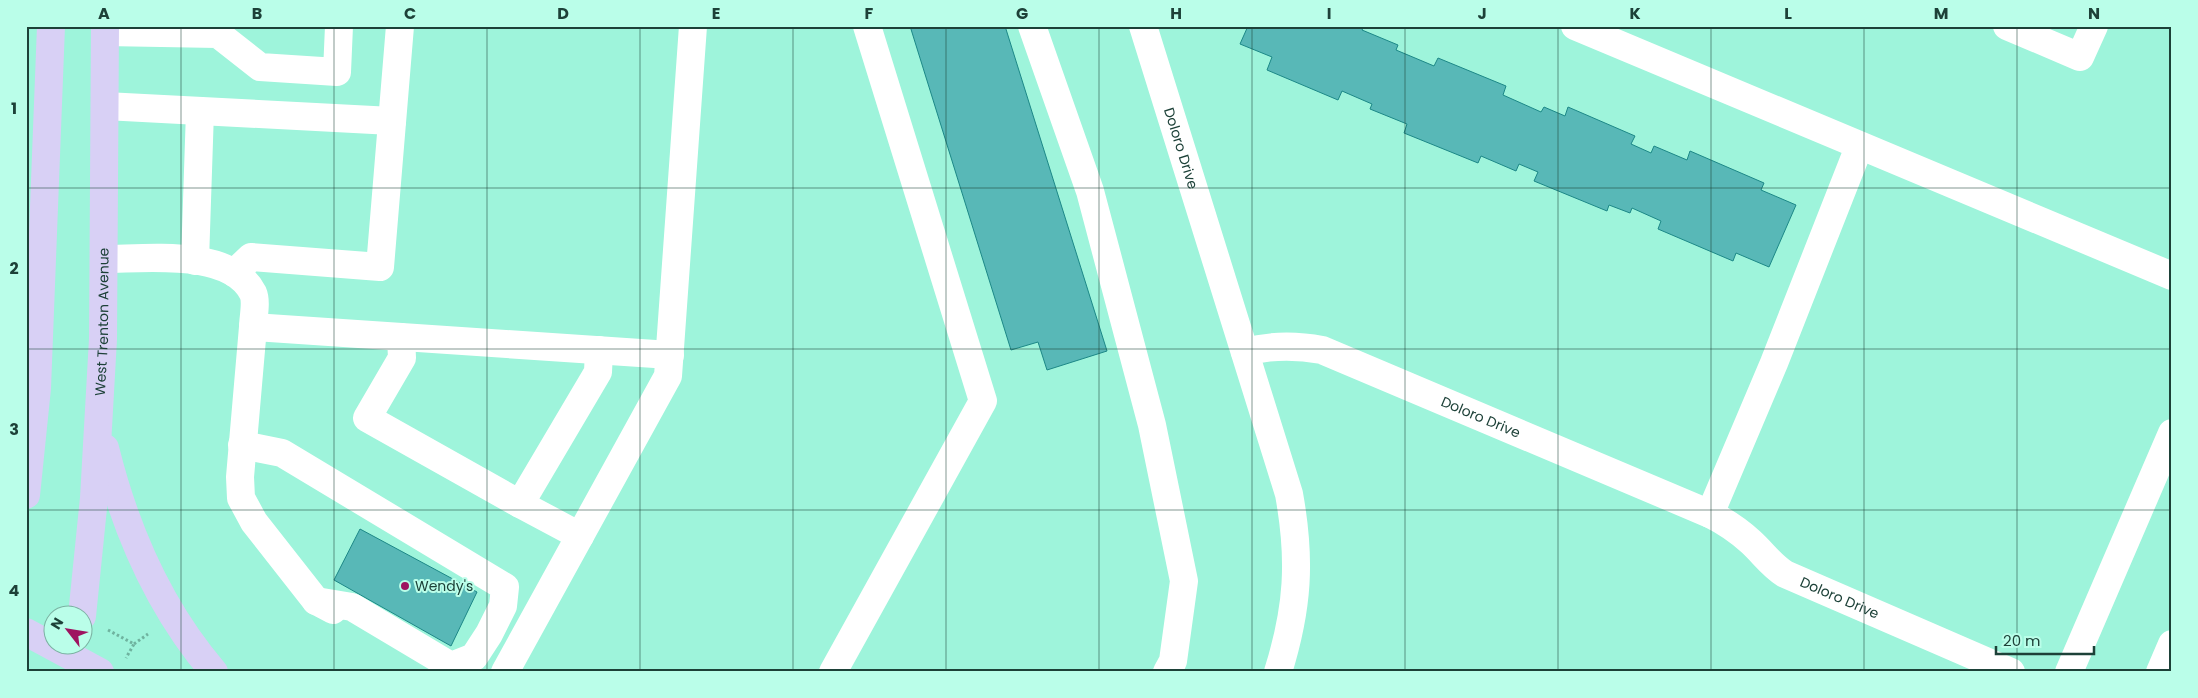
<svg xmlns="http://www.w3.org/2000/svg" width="2198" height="698" font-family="Poppins,sans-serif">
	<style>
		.building { fill: #58b8b7; stroke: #1c8887 }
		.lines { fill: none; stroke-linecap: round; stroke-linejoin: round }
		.path { stroke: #6fb39f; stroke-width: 3; stroke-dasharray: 2.5 2.5; stroke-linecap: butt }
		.minor { stroke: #fff; stroke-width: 28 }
		.major { stroke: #d8d0f5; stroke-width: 28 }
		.grid { fill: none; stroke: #1d4138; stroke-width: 1; stroke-opacity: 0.55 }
		.poi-dot { fill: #9e1360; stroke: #bafee9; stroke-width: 2 }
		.labels { text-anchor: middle; stroke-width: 4; stroke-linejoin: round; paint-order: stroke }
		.street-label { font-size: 14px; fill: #1d4138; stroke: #bafee9 }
		.poi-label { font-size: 14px; fill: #1d4138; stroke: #bafee9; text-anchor: start }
		.neatline { fill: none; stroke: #1d4138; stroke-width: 2 }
		.grid-label { font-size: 16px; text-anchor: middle; font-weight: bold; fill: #1d4138 }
	</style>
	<rect width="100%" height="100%" fill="#9ef4db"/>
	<!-- building -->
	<path class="building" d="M910,26H1005L1107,351L1047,370L1038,342L1011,350Z
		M1248,26H1364L1362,30L1398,45L1396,50L1434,66L1438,58L1506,86L1503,95L1541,112L1544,107L1565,116L1568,107L1635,136L1631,144L1651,153L1654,146L1687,160L1690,151L1764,183L1761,190L1796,205L1769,267L1736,253L1733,261L1658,229L1661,221L1632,208L1630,213L1609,205L1607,211L1534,181L1538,172L1519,164L1516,171L1481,156L1478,163L1404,133L1407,124L1370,109L1372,104L1342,91L1338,100L1267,70L1272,57L1240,44Z
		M360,529L477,592L451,646L334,580Z"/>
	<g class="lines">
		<!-- path -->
		<path class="path" d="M108,630L134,644L126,658
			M134,644L148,634"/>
		<!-- minor -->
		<g class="minor">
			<path d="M1032,26L1090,191L1152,425L1184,581L1173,661L1167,672"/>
			<path id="s1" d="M1143,26L1289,494C1301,560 1298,608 1278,672"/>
			<path d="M1575,26L2172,276"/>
			<path d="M2007,26L2080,57L2094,26"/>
			<path d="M105,32L218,34L260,67L337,72L339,26"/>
			<path d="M105,106L392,121"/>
			<path d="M104,259C146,259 231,248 253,293C257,302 253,318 253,327L670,355"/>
			<path d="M195,261L200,111"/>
			<path d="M234,273L251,257L380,267L400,26"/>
			<path d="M253,327L240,477L241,498L254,522L316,601L333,610"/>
			<path d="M401,337L402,358L367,418L520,504L598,372L599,350"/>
			<path id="s2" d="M1245,352C1271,345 1295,345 1322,350L1710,514C1724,521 1739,531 1751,542C1764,554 1771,565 1785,574L2011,672"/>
			<path d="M242,445L282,453L505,587L503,606L489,634L474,657L451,666L352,607L316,601"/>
			<path d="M520,504L580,536"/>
			<path d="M1710,514L1774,363L1859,147"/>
			<path d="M505,672L668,376L693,26"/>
			<path d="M833,672L983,401L867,26"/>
			<path d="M2069,672L2172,433"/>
			<path d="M2160,672L2172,644"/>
		</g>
		<!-- major -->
		<g class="major">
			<path d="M105,448C125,529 160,609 214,672"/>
			<path d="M26,495L37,388L51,26"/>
			<path id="s3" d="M82,616L94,498L103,339L105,26"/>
			<path d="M26,632L100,672"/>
		</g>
	</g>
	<!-- grid -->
	<path class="grid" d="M181,26V672M334,26V672M487,26V672M640,26V672M793,26V672M946,26V672M1099,26V672M1252,26V672M1405,26V672M1558,26V672M1711,26V672M1864,26V672M2017,26V672M26,188H2172M26,349H2172M26,510H2172"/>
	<!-- markers -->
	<circle class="poi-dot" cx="405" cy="586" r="5"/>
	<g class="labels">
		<!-- street labels -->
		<g class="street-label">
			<text dy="5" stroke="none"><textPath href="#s1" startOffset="128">Doloro Drive</textPath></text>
			<text dy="5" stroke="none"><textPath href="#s3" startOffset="295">West Trenton Avenue</textPath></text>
			<text dy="5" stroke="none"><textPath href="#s2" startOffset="250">Doloro Drive</textPath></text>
			<text dy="5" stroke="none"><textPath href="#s2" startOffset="655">Doloro Drive</textPath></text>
		</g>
		<!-- poi labels -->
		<g class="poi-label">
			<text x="415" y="591">Wendy's</text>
		</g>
	</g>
	<!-- border -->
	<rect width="2198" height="698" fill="none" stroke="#bafee9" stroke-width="55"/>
	<!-- north arrow -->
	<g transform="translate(68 630) rotate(301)"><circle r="24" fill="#bafee9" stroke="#7bb2a2"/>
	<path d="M0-4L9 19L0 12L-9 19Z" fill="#9e1360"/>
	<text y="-8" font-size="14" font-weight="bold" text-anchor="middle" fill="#1d4138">N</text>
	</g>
	<!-- scale -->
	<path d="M1996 646v8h98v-8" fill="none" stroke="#1d4138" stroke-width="2.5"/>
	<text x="2003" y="646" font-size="15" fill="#1d4138" stroke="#bafee9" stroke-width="4" paint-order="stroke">20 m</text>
	<rect x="28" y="28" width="2142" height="642" class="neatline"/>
	<g class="grid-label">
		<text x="104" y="19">A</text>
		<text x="257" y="19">B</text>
		<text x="410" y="19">C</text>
		<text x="563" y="19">D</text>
		<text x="716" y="19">E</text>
		<text x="869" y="19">F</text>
		<text x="1022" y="19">G</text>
		<text x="1176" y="19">H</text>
		<text x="1329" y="19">I</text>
		<text x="1482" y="19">J</text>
		<text x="1635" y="19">K</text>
		<text x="1788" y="19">L</text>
		<text x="1941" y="19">M</text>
		<text x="2094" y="19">N</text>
		<text x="14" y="114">1</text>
		<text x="14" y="274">2</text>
		<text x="14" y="435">3</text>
		<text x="14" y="596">4</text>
	</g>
</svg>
